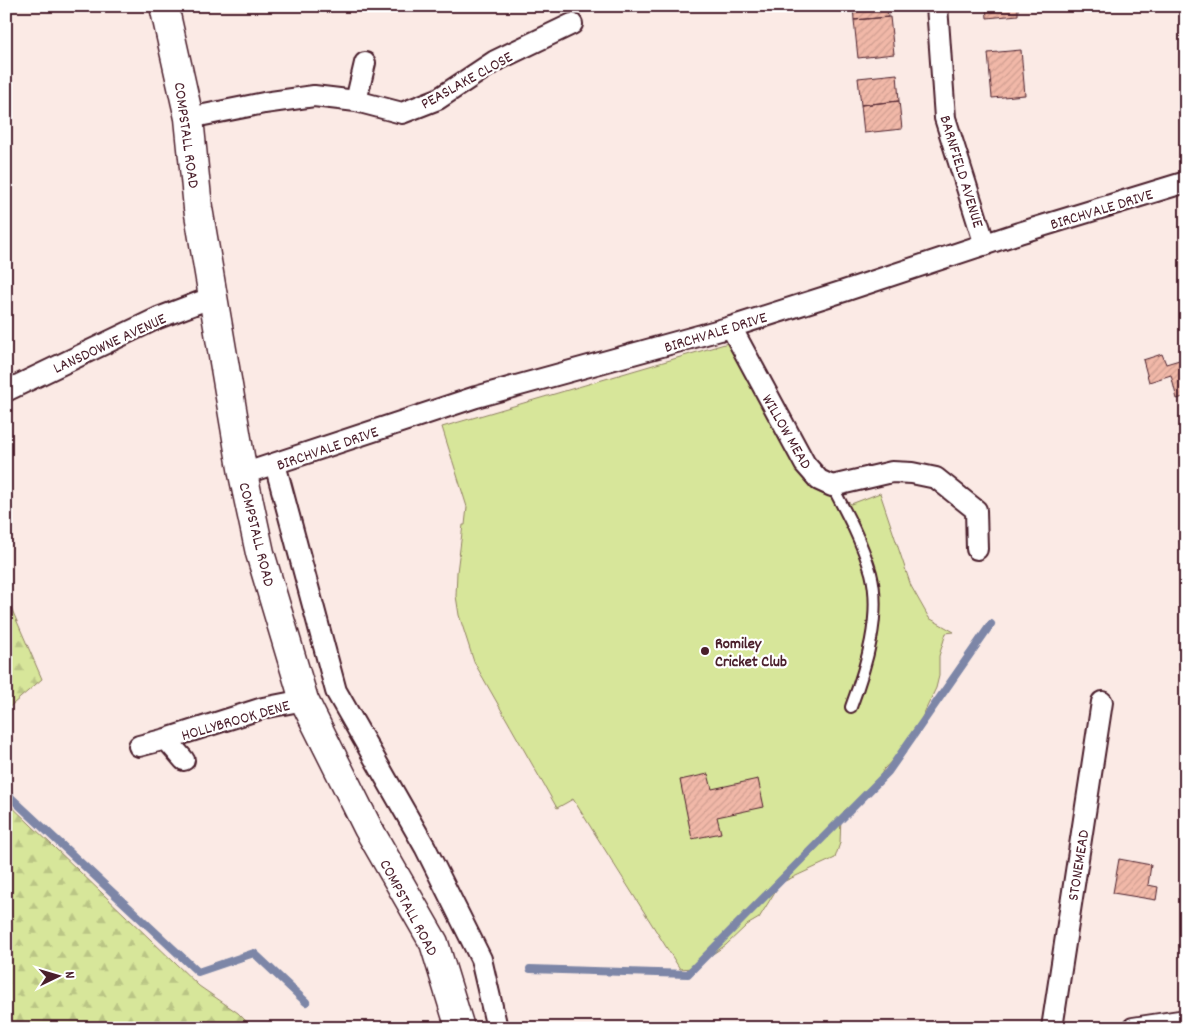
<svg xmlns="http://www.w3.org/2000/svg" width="1192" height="1034" font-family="Dekko,sans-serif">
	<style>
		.grass { fill: #d7e69a; stroke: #908262 }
		.forest { fill: url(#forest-firs); stroke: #908262 }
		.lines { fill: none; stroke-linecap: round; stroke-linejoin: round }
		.stream { stroke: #7d86a7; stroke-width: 8 }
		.building { fill: url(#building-hatch); stroke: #4a1f2b }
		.service-casing { stroke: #4a1f2b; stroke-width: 14 }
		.minor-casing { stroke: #4a1f2b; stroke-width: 24 }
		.secondary-casing { stroke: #4a1f2b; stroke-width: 31 }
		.service { stroke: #fff; stroke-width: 10 }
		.minor { stroke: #fff; stroke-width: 20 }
		.secondary { stroke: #fff; stroke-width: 28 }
		.poi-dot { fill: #4a1f2b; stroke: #fff; stroke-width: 2 }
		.labels { text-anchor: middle; stroke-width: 4.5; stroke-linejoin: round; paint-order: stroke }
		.street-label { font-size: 16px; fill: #4a1f2b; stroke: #fff }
		.poi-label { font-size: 16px; font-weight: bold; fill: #4a1f2b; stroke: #fff; text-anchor: start }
	</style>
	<defs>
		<pattern id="forest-firs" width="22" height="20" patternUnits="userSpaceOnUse" patternTransform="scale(1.25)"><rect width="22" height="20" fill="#d7e69a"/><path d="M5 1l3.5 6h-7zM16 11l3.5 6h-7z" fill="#bac585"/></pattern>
		<pattern id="building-hatch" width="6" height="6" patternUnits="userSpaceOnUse" patternTransform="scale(1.25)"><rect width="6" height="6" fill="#f1b8a8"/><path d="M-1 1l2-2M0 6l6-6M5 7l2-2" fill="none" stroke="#d09e91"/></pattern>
	</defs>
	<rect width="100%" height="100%" fill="#fbeae5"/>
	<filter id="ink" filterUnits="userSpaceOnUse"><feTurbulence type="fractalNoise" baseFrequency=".02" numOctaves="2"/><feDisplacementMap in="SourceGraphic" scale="10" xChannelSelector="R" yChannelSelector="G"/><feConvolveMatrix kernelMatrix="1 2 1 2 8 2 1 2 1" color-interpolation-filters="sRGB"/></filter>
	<g filter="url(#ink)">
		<!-- grass -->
		<path class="grass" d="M728,343L738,355L797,471L801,475L832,499L845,500L851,504L880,493L911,586L929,618L954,632L946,633L939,656V676L936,688L916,730L901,751L884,769L876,783L861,798L844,811L843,817L841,818L840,843L835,858L785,881L776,890L759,918L747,925L726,945L692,968L680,969L573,799L557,808L474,662L459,615L456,596L457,572L463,525H465L467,507L442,427Z"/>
		<!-- forest -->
		<path class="forest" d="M6,596L42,679L6,710Z
			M6,801L199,986L238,1013L253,1028H10L6,1024Z"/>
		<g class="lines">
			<!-- stream -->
			<path class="stream" d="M6,793L198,972L254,953L306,1002
				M530,969L688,974L888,772L991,624"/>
		</g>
		<!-- building -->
		<path class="building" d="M853,6H887L888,17L854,20Z
			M986,6H1018V15L987,18Z
			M890,17L894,54L858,58L854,20Z
			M1021,50L1025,95L992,98L988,53Z
			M897,74L899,101L861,105L858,78Z
			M899,101L902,129L864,133L861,105Z
			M1162,354L1166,364L1186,358V396L1177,399L1171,375L1149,382L1143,360Z
			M708,774L712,789L758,779L764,807L717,817L721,833L692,839L680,780Z
			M1119,859L1151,865L1148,885L1158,887L1156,900L1113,893Z"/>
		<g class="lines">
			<!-- service casing -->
			<g class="service-casing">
				<path id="service" d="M832,486C847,514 862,542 871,573C882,616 866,667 851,707"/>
			</g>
			<!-- minor casing -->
			<g class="minor-casing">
				<path id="minor" d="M937,6L945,118L985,245
					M356,101L402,113L438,99L495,61L572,24
					M189,118L264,103L314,96L356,101L365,63
					M731,327L805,464L819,480L832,486L892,472L912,473L936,478L976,510L977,549
					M6,391L158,318L213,297
					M275,464L336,691L425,847L481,959L497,1028
					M243,474L476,397L731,327L844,291L1019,233L1186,182
					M139,746L166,739
					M184,760L166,739L263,708L304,700
					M1052,1028L1102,702
					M1133,1028L1186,1020"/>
			</g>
			<!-- secondary casing -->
			<g class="secondary-casing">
				<path id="secondary" d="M164,6L189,118L198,208L243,474L260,553L304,700L368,828L434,943L460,1028"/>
			</g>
			<!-- service -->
			<use href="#service" class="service"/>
			<!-- minor -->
			<use href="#minor" class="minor"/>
			<!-- secondary -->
			<use href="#secondary" class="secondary"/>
		</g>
	</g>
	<!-- markers -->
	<circle class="poi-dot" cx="705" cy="651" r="5"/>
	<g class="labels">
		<!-- street labels -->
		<g class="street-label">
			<text transform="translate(466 79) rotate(-29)" y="6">PEASLAKE CLOSE</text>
			<text transform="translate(188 135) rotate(82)" y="6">COMPSTALL ROAD</text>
			<text transform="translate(963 171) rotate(73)" y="6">BARNFIELD AVENUE</text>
			<text transform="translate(1101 208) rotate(-17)" y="6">BIRCHVALE DRIVE</text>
			<text transform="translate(715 331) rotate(-17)" y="6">BIRCHVALE DRIVE</text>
			<text transform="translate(109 342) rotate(-25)" y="6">LANSDOWNE AVENUE</text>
			<text transform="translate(788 431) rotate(60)" y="6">WILLOW MEAD</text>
			<text transform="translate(327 447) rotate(-19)" y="6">BIRCHVALE DRIVE</text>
			<text transform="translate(258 534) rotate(76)" y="6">COMPSTALL ROAD</text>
			<text transform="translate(235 719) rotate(-16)" y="6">HOLLYBROOK DENE</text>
			<text transform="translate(1077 865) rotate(-81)" y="6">STONEMEAD</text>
			<text transform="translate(410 907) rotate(62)" y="6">COMPSTALL ROAD</text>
		</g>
		<!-- poi labels -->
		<g class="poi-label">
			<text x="715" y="648">Romiley<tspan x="715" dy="18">Cricket Club</tspan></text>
		</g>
	</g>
	<!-- margin -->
	<rect width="1192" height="1034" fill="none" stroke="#fff" stroke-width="25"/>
	<rect x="12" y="12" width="1167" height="1009" fill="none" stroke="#4a1f2b" stroke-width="2" filter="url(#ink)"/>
	<!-- north arrow -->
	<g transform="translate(58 976) rotate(85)" stroke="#ffffff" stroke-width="4" paint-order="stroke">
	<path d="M0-4L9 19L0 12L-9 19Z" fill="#4a1f2b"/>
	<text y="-8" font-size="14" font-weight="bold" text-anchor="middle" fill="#4a1f2b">N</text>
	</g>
</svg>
